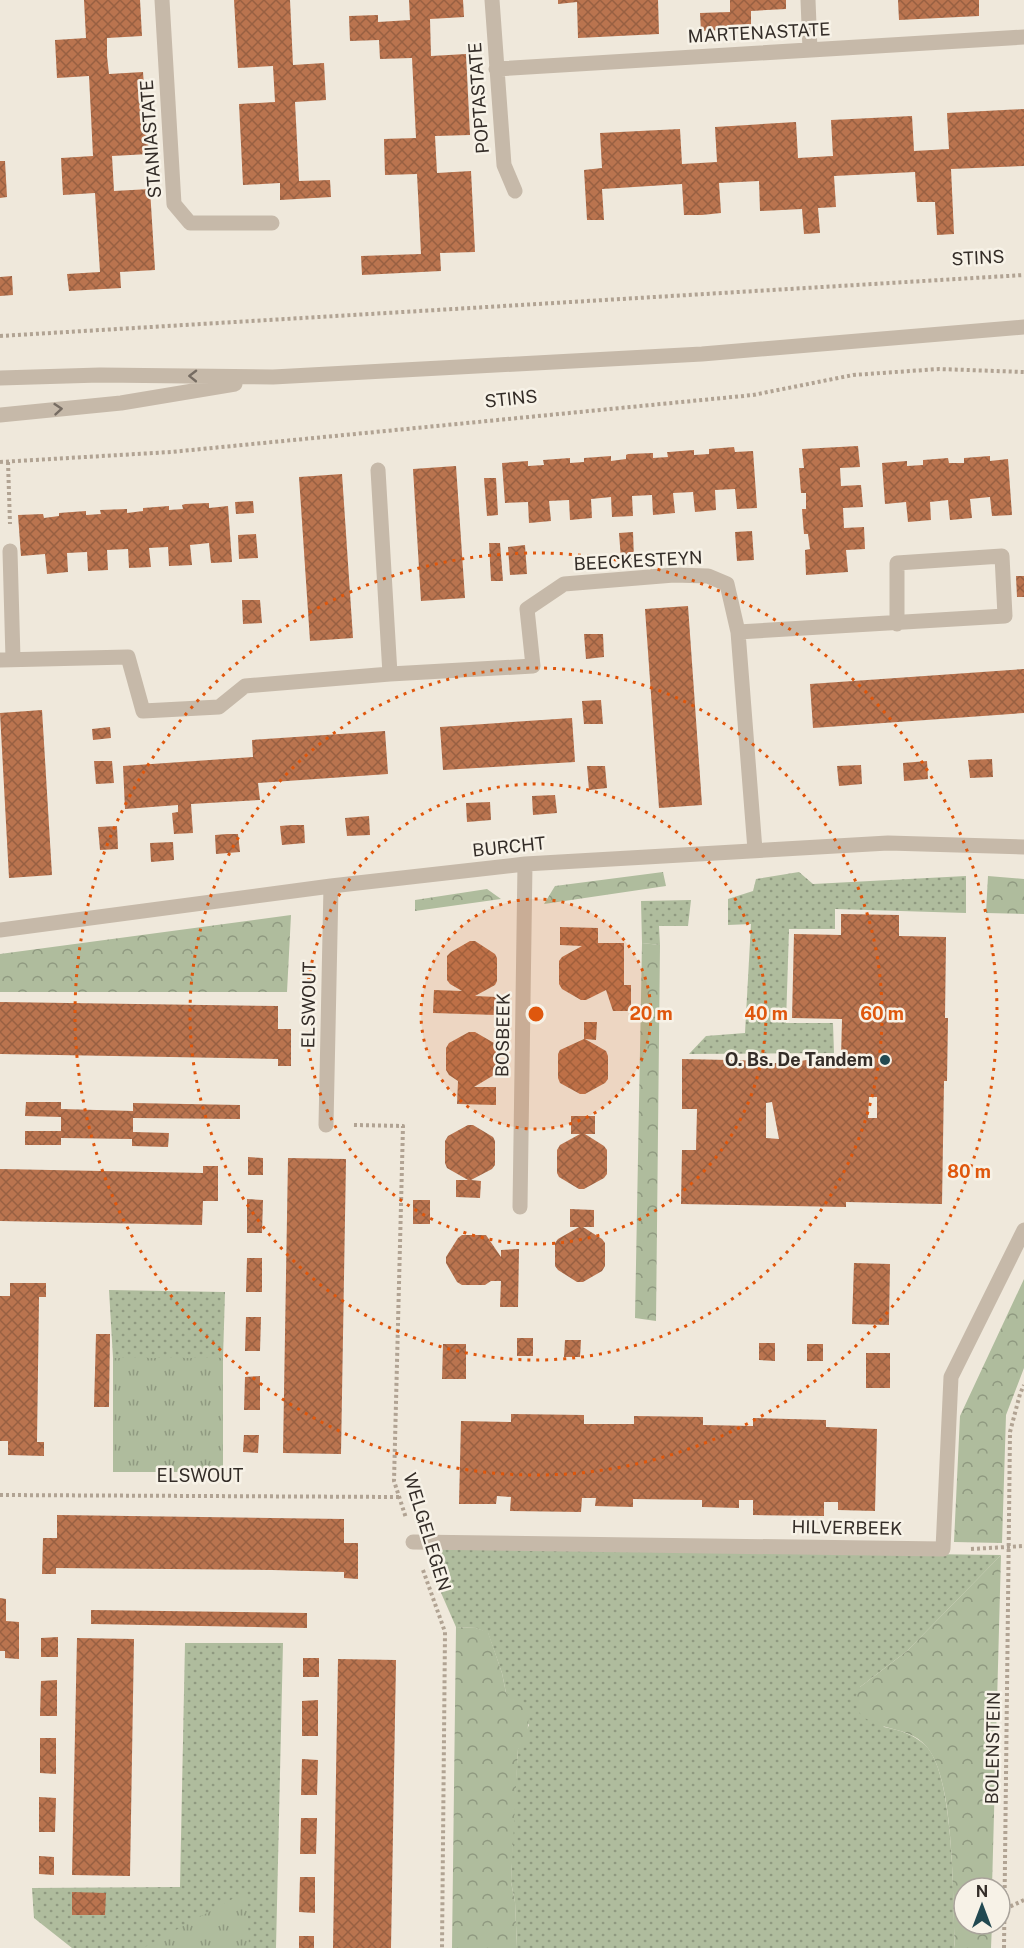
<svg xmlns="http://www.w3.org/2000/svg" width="1024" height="1948" font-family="'Public Sans',sans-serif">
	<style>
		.grass { fill: url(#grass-dots) }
		.forest { fill: url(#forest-crowns) }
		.park { fill: url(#park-tufts) }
		.building { fill: url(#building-cross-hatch); fill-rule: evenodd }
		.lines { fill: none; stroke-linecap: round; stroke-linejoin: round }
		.path { stroke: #b1a393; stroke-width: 4; stroke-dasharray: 3 3; stroke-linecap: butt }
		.minor { stroke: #c6b9a9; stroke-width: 15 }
		.oneway { stroke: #766c62 }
		.ring { fill: none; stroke: #df570d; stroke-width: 3; stroke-dasharray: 3 6 }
		.poi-dot { fill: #224951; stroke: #f7f2e7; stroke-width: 2 }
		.labels { text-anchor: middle; stroke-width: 5; stroke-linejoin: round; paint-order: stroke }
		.street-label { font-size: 18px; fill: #342d28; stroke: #f7f2e7 }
		.poi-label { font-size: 18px; font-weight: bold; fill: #342d28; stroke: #f7f2e7; text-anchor: end }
		.centre { fill: #df570d; stroke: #f7f2e7; stroke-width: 3 }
		.ring-label { font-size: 18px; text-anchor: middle; font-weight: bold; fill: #df570d; stroke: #f7f2e7; stroke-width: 5; stroke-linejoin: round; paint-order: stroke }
	</style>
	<defs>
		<pattern id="grass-dots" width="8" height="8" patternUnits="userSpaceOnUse" patternTransform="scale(1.5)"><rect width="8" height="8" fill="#afbc9d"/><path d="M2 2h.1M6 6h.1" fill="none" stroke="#8f9980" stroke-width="1.8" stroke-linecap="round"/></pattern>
		<pattern id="forest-crowns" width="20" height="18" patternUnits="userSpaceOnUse" patternTransform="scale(1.5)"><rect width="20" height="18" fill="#afbc9d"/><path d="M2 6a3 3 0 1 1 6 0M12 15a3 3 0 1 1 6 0" fill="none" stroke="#8f9980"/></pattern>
		<pattern id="park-tufts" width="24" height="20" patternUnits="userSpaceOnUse" patternTransform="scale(1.5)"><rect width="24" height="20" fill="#afbc9d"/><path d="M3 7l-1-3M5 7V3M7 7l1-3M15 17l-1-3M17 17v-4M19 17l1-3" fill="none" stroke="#8f9980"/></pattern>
		<pattern id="building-cross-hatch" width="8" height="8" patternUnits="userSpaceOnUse" patternTransform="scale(1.5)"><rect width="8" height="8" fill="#ba744f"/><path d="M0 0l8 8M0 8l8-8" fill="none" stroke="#986042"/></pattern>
	</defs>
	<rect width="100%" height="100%" fill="#efe8db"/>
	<!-- grass -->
	<path class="grass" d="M799,872L813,884L966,876V913L835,909V929H789L786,1023H833L834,1053L689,1054L706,1036L745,1033L751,924L728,925V899L753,891L756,879Z
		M691,900L688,926H659L660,945L642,943L641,901Z
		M109,1290L225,1292L223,1358H113Z
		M442,1548L1001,1555L907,1651L860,1687L884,1727C899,1730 913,1734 925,1745C955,1773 953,1905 955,1948H517L515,1902L511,1882L513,1825L518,1749L529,1725L506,1693L502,1673L488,1633L476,1628L456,1627L428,1563Z
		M185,1643H283L276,1948H72L34,1918L32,1888L180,1887Z"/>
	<!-- forest -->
	<path class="forest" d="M663,872L666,886L544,904L555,886Z
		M988,876L1024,879V914L986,913Z
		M487,889L501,899L415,911V900Z
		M291,915L287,992H0V954Z
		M642,943L660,945L656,1321L635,1318Z
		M1024,1279V1368L1006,1415L1002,1543L954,1542L960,1416Z
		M1001,1555L992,1888H964V1924H992L991,1948H955C952,1902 956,1779 926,1746C916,1734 900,1731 886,1727C877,1725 869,1720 861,1716L855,1699L860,1687L907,1651Z
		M456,1627L476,1628L488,1632L502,1673L506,1693L529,1709L527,1741L518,1749L511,1882L515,1902L517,1948H452Z"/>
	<!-- park -->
	<path class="park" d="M113,1358H223V1472H113Z
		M247,1891L249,1948H143Z"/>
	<!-- building -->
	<path class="building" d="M84,0H140L142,36L107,38V56L109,74L143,72L149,154L112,156L114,191L150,189L155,270L120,272L121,288L69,291L67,274L100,272L95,193L63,195L61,158L93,156L89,76L57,78L55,40L86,38Z
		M234,0H290L293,65L324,63L326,100L295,102L297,141L299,181L330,180L331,197L280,200V183L243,185L239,104L275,102L273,66L238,68Z
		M409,0H463L464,17L430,19L431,56L466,54L470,135L435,136L437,173L471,171L475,252L440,253L441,271L362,275L361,256L421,254L417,174L385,175L384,139L416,138L412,58L380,59L379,40L350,41L349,16L378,15V22L410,20Z
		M558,0H658L659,34L578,38L577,2L558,4Z
		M730,0H786V9L751,11V29L701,31L700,13L730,12Z
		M898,0H979V16L899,20Z
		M1024,109V166L951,169L954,234L937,235L935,202H917L915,172L834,176L836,207L818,208L820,233L804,234L802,209L760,211L759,181L719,183L721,213L702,215H684L682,184L602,189L604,220H587L584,170L602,168L600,133L680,129L682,164L700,163L717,162L715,127L796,122L798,158L815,157L833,156L831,120L912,116L914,151L932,150L949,149L947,113Z
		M0,161H5L7,197L0,198Z
		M12,276L13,295L0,296V277Z
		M858,446L860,467L840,468L841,486L861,485L863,507L843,508L844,528L864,527L865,549L846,550L848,572L806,575L805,550L810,549L808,534H804L802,509H806V493H801L799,468H804L802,449Z
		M734,447L735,452L753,451L757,508L737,509L735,489L715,490L716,510L695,512L693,492L673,493L675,513L653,515L652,495L632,496L633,516L612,517L611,497L591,499L592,518L570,520L569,500L549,501L551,521L529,523L528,502L505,503L502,463L528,461V466L544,465L543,460L570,458V463L584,462V458L611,456V461L626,459V455L628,454L653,453V458L668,457L667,452H669L694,450V455L709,454V449Z
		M990,456V461L1008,459L1012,515L992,516L990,497L970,499L972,518L950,520L948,500L930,502L931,520L908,522L906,502L885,504L882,463L907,461V466L923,465V460L948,458L949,463H964V458Z
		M456,466L465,598L421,601L413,469Z
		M342,474L353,638L310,641L299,477Z
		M484,478H496L498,515L487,516Z
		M253,501L254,513L236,514L235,502Z
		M209,503V508L228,506L232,562L211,563L209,543L190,545L192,565L169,566L168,547L149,548L151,567L129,568L128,549L107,550L108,570L88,571L87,552L67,553L68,572L47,574L45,554L21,556L18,515L43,514L44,518L59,516V513L86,511V515L101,514L100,510L127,509V513L143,511V508L169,506V510L183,509L182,505L185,504Z
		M752,531L754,560L737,561L735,532Z
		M633,532L634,559H621L619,533Z
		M256,534L258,558L239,559L238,535Z
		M489,543H500L503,581H491Z
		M525,545L527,574L510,575L508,547Z
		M1016,576H1024V597H1017Z
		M242,600H260L262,623L243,624Z
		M688,606L702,805L659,808L645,609Z
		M584,634H603L604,657L586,659Z
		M1024,669V713L813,728L810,684Z
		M601,700L603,724H584L582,701Z
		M42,710L52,875L9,878L0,713Z
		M572,718L575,762L443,770L440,727Z
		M110,727L111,738L93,740L92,729Z
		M385,731L388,774L258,783L260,800L191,804L193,833L174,834L172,813L178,812V805L125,809L123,766L253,757L252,740Z
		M992,759L993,777L970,778L968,760Z
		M94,761H112L114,783L96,784Z
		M927,761L928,779L904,781L903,763Z
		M861,765L862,784L839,786L837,766Z
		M587,766H605L607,788L589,790Z
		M555,795L557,813L533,815L532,796Z
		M490,802L491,820L467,822L466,803Z
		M369,816L370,835L347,836L345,818Z
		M292,825H304L305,843L282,845L280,826Z
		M117,826L118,849L100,850L98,827Z
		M227,834H238L240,852L216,854L215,835Z
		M173,842L174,860L151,862L150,843Z
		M841,914L899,915V936L946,937L945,1018H948L947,1081H944L942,1204L846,1202V1207L681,1204L682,1150H696L697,1109H682V1059L770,1061L771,1064L790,1060L791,1063L811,1059L812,1063L841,1058L842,1019L792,1018L794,934L841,935ZM869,1097H877V1118H868ZM772,1102L779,1139L766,1138V1103Z
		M560,927L598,928V943H624V985H631V1011H613L606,990L586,1000H581L562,989L559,984V961L562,957L582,946L560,945Z
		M470,941H475L495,954L497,958V981L495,985L475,996L497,997L496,1015L433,1013L434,990L462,991L450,984L447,980V956L451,952Z
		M0,1002L278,1006V1029H291V1066H278V1059L0,1054Z
		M584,1022H597L596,1040L585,1039L606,1051L608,1056V1079L605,1083L585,1094H580L560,1083L558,1078V1054L560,1050L584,1039Z
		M469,1032H475L494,1043L496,1048V1071L494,1075L474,1087H496V1105L457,1104L458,1081L449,1075L446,1070V1048L449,1043Z
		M26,1102H61V1109L133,1111V1103L240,1105V1119L133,1118V1132L169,1133L168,1147L132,1146V1139L61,1138V1145H25V1131H61V1117L25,1116Z
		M571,1116H595V1134H585L604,1146L607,1150V1174L604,1178L584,1189H579L559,1177L557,1173V1150L560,1145L580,1134H571Z
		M468,1125H473L493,1137L495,1141V1165L492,1169L471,1180L481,1181L480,1198L456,1197V1180H468L447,1168L445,1163V1141L448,1136Z
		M248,1157L263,1158V1175H248Z
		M288,1158L346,1159L341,1454L283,1453Z
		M203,1166H218V1201H203L202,1225L0,1221V1169L203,1173Z
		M247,1199L263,1200L262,1233H247Z
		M413,1200H430V1224H413Z
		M570,1209L594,1210V1227H583L602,1239L605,1243V1266L602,1271L583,1282H577L558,1270L555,1266V1243L558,1239L579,1227H570Z
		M462,1235H486L501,1257V1250L519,1249L518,1307H500L501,1281H491L485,1285H462L457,1282L446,1263V1257L458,1238Z
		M247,1258H262V1292H246Z
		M854,1263L890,1264L889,1325L852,1324Z
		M10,1283H46V1297H39L37,1442H44V1456L8,1455V1441H0V1296H10Z
		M246,1317H261L260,1351H245Z
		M96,1334H110L109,1407H94Z
		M517,1338H533V1356H517Z
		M565,1340H581L580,1357H564Z
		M759,1343H775V1361L759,1360Z
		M443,1344H466V1379H442Z
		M807,1344H823V1361H807Z
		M866,1353H890V1388H866Z
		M260,1376V1410H244L245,1377Z
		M511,1414L584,1415V1424H634V1416L703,1417V1425L753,1426V1418L826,1420V1427L877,1429L875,1511L838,1510V1502H824V1516L753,1515V1500H739V1508L702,1507V1500L633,1499V1507L595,1506L596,1498H582L581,1512L510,1511L511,1497L497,1496L496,1504H459L461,1421L511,1422Z
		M244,1435H259L258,1453L243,1452Z
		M57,1515L344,1519V1543H358V1579L344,1578V1572L272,1570L56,1568V1574H42L43,1538H57Z
		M0,1598L6,1599V1621L19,1622V1659L5,1658V1651H0Z
		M91,1610L307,1613V1628L91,1624Z
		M58,1637V1657H41V1638Z
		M77,1638L134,1639L130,1876L72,1875Z
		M303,1658H319V1677H303Z
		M338,1659L396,1660L391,1948H333Z
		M57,1680V1716H40L41,1681Z
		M318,1700V1736H302V1701Z
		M40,1738H56V1774L40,1773Z
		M302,1759L318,1760L317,1795H301Z
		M39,1797L56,1798L55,1832H39Z
		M301,1818H317L316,1854H300Z
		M39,1856L54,1857V1875L39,1874Z
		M300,1877H315V1913L299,1912Z
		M72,1892L106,1893L105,1915H72Z
		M299,1936H314V1948H299Z"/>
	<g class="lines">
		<!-- path -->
		<path class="path" d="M0,336L1024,275
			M0,462L171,452L753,395L853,375L939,369L1024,372
			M8,462L10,524
			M354,1125L403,1126L394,1481L406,1518
			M0,1495L399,1497
			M971,1549L1024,1546
			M423,1570L445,1632L442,1948
			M1005,1909L1024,1900
			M1004,1948L1010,1432L1020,1394L1024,1385"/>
		<!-- minor -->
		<path class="minor" d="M162,0L174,204L190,223H272
			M492,0L504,165L515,191
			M808,0L810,50
			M496,69L1024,37
			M0,378L100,375L273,377L702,354L1024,327
			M0,415L121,403L235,384
			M378,470L390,674
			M10,551L13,659
			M738,632L1005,616L1002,556L897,563V624
			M0,660L128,657L143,711L219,707L245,686L390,674L533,666L527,609L564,584L674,575L708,576L727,584L738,632L755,850
			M0,930L331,886L525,864L888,843L1024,847
			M326,1125L331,886
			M520,1207L525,864
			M413,1542L943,1549L951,1377L1024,1230"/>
	</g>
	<!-- one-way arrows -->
	<defs><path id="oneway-chevron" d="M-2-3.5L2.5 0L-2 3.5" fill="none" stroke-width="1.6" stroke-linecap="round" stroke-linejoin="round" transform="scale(1.5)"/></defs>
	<g class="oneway">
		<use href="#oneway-chevron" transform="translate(193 376) rotate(-179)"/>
		<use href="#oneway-chevron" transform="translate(58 409) rotate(-5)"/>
	</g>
	<!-- distance rings -->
	<circle cx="536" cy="1014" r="115" fill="#df570d" fill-opacity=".12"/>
	<g class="ring">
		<circle cx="536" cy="1014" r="115"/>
		<circle cx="536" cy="1014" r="230"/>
		<circle cx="536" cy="1014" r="346"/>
		<circle cx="536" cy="1014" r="461"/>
	</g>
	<!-- markers -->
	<circle class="poi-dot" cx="885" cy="1060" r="6"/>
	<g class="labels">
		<!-- street labels -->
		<g class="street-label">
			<text transform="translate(759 33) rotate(-3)" y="6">MARTENASTATE</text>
			<text transform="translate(479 98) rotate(-94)" y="6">POPTASTATE</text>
			<text transform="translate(151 139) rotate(-94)" y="6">STANIASTATE</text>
			<text transform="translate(978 258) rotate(-3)" y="6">STINS</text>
			<text transform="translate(511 399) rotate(-6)" y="6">STINS</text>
			<text transform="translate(638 561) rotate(-3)" y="6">BEECKESTEYN</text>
			<text transform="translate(509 847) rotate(-6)" y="6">BURCHT</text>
			<text transform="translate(309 1005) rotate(-89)" y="6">ELSWOUT</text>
			<text transform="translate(503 1035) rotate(-89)" y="6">BOSBEEK</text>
			<text x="200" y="1482">ELSWOUT</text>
			<text transform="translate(847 1528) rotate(1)" y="6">HILVERBEEK</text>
			<text transform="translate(427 1532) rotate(73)" y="6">WELGELEGEN</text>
			<text transform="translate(993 1748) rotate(-89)" y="6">BOLENSTEIN</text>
		</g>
		<!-- poi labels -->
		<g class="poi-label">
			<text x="873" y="1066">O. Bs. De Tandem</text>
		</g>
	</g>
	<circle cx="536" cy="1014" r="9" class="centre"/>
	<g class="ring-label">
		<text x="651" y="1020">20 m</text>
		<text x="766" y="1020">40 m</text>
		<text x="882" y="1020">60 m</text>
		<text x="969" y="1178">80 m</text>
	</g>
	<!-- north arrow -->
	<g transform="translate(982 1906)"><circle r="28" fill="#f7f2e7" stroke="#a9a39b" stroke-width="1.5"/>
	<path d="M0-4.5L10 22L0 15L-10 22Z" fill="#224951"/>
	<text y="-9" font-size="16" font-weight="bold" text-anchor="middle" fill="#342d28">N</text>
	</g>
</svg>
